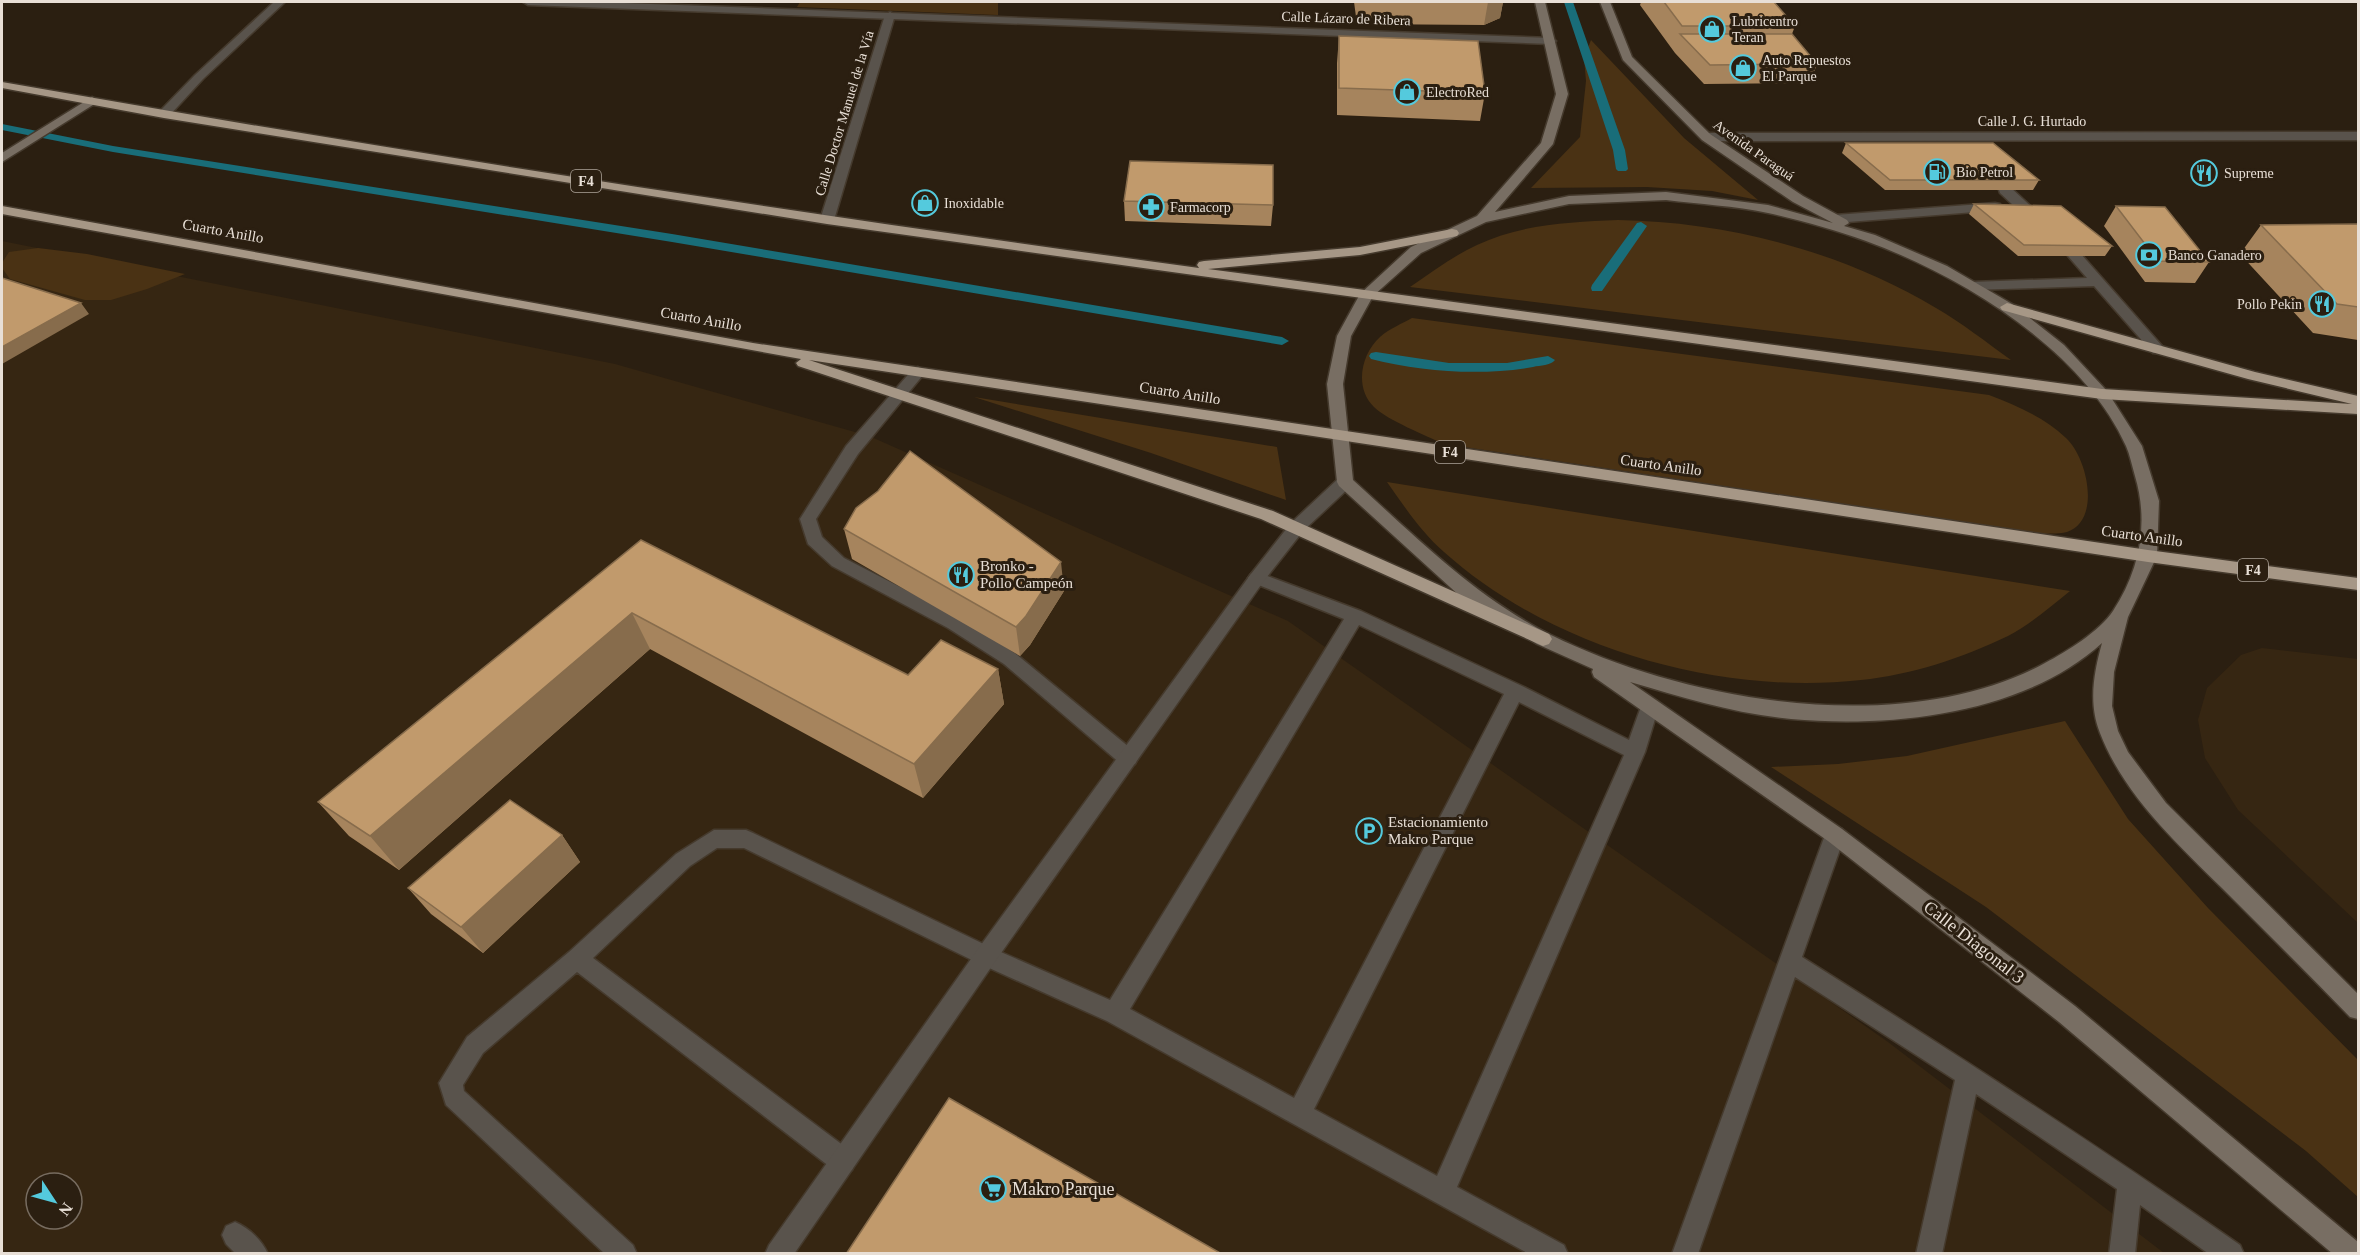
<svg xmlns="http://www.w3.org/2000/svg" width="2360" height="1255" font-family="Georgia,serif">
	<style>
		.built { fill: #362612; fill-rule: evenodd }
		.green { fill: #4a3214 }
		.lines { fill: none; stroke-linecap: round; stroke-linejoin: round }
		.stream { fill: #196d79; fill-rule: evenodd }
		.lane-casing { stroke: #453a2d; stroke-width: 3 }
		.street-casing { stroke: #453a2d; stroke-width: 3 }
		.secondary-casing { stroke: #453a2d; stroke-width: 3 }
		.highway-casing { stroke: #453a2d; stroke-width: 3 }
		.lane { fill: #59534c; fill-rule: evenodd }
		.street { fill: #59534c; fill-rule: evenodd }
		.secondary { fill: #786e63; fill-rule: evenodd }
		.highway { fill: #a69786; fill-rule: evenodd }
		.wall { fill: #a6845d }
		.shaded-wall { fill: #876c4c }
		.building { fill: #c19a6c; stroke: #876c4c; stroke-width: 1.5 }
		.labels { text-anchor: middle; stroke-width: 6; stroke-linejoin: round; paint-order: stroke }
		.far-street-label { font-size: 14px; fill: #e8dfd6; stroke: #2b1f11 }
		.far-poi-label { font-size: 14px; fill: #e8dfd6; stroke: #2b1f11; text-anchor: start }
		.shield { fill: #2b1f11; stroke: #afa59b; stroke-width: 1.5 }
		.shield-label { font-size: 14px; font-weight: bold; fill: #e8dfd6 }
		.street-label { font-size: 15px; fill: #e8dfd6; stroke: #2b1f11 }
		.poi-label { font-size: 15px; fill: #e8dfd6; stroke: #2b1f11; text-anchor: start }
		.near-street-label { font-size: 18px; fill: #e8dfd6; stroke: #2b1f11 }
		.near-poi-label { font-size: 18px; fill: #e8dfd6; stroke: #2b1f11; text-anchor: start }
	</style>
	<rect width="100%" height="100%" fill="#2b1f11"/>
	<!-- built -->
	<path class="built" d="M2,241L615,364L869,436L1288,621L1888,1042L2164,1253H2ZM36,1183H72V1219H36Z
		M2262,648L2358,659V923L2238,810L2205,758L2198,720L2207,688L2241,655Z"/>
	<!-- green -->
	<path class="green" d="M800,2H998V15L797,7Z
		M1591,40L1684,138L1758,200L1712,191L1647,187L1531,188L1580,137L1586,81L1584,58Z
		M1618,220C1729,222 1840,251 1936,308C1962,323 1986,342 2011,360L1410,287C1432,272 1453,256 1477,245C1521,224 1571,222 1618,220Z
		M38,248L87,254L185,274L147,289L111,300H85L10,279L2,268V263L9,252Z
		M1412,318L1989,395C2017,406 2044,417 2066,438C2087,457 2102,520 2067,532C2061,534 2051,533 2044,534L1444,444C1427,436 1387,420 1374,407C1354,388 1361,354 1380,337C1389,329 1403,323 1412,318Z
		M974,397L1277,447L1286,500L1151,453Z
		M1387,482L2070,591C2050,607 2031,624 2008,636C1962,658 1911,675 1861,680C1719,696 1551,648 1444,552C1421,532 1404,506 1387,482Z
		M2065,721L2128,819L2208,908L2358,1060V1197L2306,1151L1986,907L1771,767L1838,764L1907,756Z"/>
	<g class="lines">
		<!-- stream -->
		<path class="stream" d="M1564,2H1573L1625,150L1628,169L1626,171H1618L1616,169L1613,150Z
			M2,124L113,146L672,234L1282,337L1289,341L1282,345L672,242L113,152L2,130Z
			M1641,222L1647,226L1602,291H1592L1591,288L1592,285L1637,223Z
			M1376,352L1449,363H1507L1548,356L1555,360C1550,366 1541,365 1533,367C1481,376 1423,372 1371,359L1369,356L1371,353Z"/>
		<!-- lane casing -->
		<g class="lane-casing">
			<path id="lane" d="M890,12L895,15L834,220L832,223H822L820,220L885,15Z
				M2005,186L2010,187L2037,212L2039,215L2037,218H2027L2000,193L1999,190L2000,187Z
				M1995,203L2000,204L2001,207L2000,210L1835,223L1828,219L1835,215Z
				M2075,252L2080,253L2163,347L2165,350L2163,353H2153L2094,286L1972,290L1965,286L1972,282L2087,278L2068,256Z
				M918,367L925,372L923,375L858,454L816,519L822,537L844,558L960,618L1016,654L1135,752L1138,758L1135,764L1128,766L1121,764L1004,664L948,628L832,566L808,544L800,519L846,446L913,369Z
				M1257,572L1361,611L1522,686L1629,740L1643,701L1650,698L1657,701L1659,706L1645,752L1457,1187L1564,1245L1568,1254H1529L1107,1021L978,963L744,848H717L690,866L593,958L852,1152L855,1161L852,1170L843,1173L834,1170L577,972L483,1053L463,1085L464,1091L633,1245L637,1254H605L446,1105L439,1083L467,1037L569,952L676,854L714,830H746L753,833L994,949L1110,1000L1344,619L1251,582L1248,578L1251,574ZM1359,625L1504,694L1294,1098L1130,1009ZM1519,702L1624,755L1437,1176L1314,1109Z
				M1835,826L1842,829L1845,835L1802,957C1950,1050 2097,1145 2240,1245L2244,1254H2209L2140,1205L2135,1254H2109L2117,1189L1976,1094L1942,1254H1916L1955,1080L1795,977L1698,1254H1672L1825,835L1828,829Z
				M235,1222C249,1228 262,1240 268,1254H236L226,1244L222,1235L226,1226Z"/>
		</g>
		<!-- street casing -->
		<g class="street-casing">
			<path id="street" d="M274,2H285L203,79L168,117H160V111L195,75Z
				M523,2H598L1551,38L1556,41L1551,44L528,5Z
				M2358,132V140L1706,141L1700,137L1706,133Z
				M1345,476L1351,478L1353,482L1351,486L1303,531L1263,582L994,963L794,1254H765L769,1245L978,949L1251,574L1291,523L1339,478Z"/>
		</g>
		<!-- secondary casing -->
		<g class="secondary-casing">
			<path id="secondary" d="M1535,2H1545L1568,94L1553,144L1495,212L1569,196L1666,192L1768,205L1833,223L1793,202L1702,140L1623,60L1600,2H1610L1632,57L1710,134L1803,196L1847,220L1849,223L1844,226L1875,235L1947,266L2012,304L2064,345L2107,391L2142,446L2159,501L2157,556L2128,617L2114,672L2112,706L2118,731L2128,752L2166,803L2358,994V1019L2350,1017C2310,976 2270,936 2230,896C2182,848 2125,798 2100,733C2088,703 2094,672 2102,643C2024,714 1892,728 1791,719C1736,714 1682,697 1630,682L1842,829L2075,1006L2358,1242V1254H2333L2059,1022L1828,841L1594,677L1592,672L1593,669L1537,644L1462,598L1339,486L1337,482L1327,384L1337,336L1360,294L1411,247L1477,216L1541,143L1556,94ZM1666,200C1699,204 1735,206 1768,213C1800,220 1835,230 1866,241C1962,276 2083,350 2126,446C2130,455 2132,466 2135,476C2149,523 2140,570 2113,611C2100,631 2066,652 2045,663C1905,739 1689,703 1551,635C1475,597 1415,536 1353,480L1343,384L1351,336L1373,296L1421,253L1486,222L1569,204Z
				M92,97L98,101L96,103L2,162V153Z"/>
		</g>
		<!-- highway casing -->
		<g class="highway-casing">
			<path id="highway" d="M2,82C399,152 799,214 1199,268L1197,265L1199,262L1204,261L1360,247L1452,229L1457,230L1459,233L1457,236L1360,255L1208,269L2102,389L2352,404L2248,379L2002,310L2000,307L2007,303L2255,372L2358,396V414L2102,399L1172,272L827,224L164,118L2,88Z
				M2,206L753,343L2148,550L2358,578V590L2148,562L809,360L1273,511L1549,634L1552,639L1549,644L1543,646L1261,519L798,366L796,363L801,359L2,214Z"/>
		</g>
		<!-- lane -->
		<use href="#lane" class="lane"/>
		<!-- street -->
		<use href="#street" class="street"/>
		<!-- secondary -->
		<use href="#secondary" class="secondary"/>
		<!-- highway -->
		<use href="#highway" class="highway"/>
	</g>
	<!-- wall -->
	<path class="wall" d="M1354,2H1503L1500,18L1484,25L1357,24Z
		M1641,2H1774L1795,26L1792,34L1817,64L1810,83L1704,84L1675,53L1640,5Z
		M1339,36L1485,93L1480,121L1337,115V63Z
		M1846,143L2039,180L2033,190H1885L1842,153Z
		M1124,201L1273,205L1271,226L1125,221Z
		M1974,204L2112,246L2105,256H2018L1969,214Z
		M2116,206L2209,262L2195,283L2145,282L2104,226Z
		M2358,224V340L2313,333L2240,254L2261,225Z
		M844,529L1064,591L1030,645L1020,656L852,559Z
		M641,540L908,675L998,669L1004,704L923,798L650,649L399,870L349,836L318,802Z
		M562,835L580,862L483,953L431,914L408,888Z"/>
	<!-- shaded-wall -->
	<path class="shaded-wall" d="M1488,2H1503L1500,18L1484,25Z
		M81,303L89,314L2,364V347Z
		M1061,562L1064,591L1030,645L1020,656L1016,627Z
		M632,613L650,649L399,870L370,836Z
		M998,669L1004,704L923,798L914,764Z
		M562,835L580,862L483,953L461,927Z"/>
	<!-- building -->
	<path class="building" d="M1664,2H1774L1795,26H1682Z
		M1680,34H1792L1817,64L1710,65Z
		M1339,36L1478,41L1485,93L1339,88Z
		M1846,143H1993L2039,180H1890Z
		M1130,161L1273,165V205L1124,201Z
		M1974,204L2061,206L2112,246L2024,245Z
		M2116,206L2165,207L2209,262L2158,261Z
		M2358,224V307L2337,304L2261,225Z
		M2,278L81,303L2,347Z
		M910,451L1061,562L1026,616L1016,627L844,529L856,508L878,491Z
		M641,540L908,675L941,640L998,669L914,764L632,613L370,836L318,802Z
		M510,800L562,835L461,927L408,888Z
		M949,1098L1222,1254H846Z"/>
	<!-- icons -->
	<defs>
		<g id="shop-ring" transform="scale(1.35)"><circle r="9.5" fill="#2b1f11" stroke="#54cadd" stroke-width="1.5"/><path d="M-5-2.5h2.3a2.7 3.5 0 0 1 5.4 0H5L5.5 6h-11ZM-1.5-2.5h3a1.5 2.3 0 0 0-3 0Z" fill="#54cadd"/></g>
		<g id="fuel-ring" transform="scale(1.35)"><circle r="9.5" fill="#2b1f11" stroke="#54cadd" stroke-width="1.5"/><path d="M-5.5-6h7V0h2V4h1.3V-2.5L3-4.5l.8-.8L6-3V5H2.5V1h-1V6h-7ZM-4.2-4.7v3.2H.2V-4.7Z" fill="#54cadd"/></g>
		<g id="restaurant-ring" transform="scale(1.35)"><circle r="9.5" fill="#2b1f11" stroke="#54cadd" stroke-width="1.5"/><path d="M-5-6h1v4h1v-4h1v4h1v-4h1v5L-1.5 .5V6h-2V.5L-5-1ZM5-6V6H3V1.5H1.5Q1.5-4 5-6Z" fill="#54cadd"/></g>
		<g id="pharmacy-ring" transform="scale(1.35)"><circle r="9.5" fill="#2b1f11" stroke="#54cadd" stroke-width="1.5"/><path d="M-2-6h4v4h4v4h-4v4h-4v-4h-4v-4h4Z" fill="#54cadd"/></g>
		<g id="bank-ring" transform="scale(1.35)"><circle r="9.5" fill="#2b1f11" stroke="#54cadd" stroke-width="1.5"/><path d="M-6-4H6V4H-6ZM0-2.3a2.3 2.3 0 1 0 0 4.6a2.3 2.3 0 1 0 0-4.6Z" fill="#54cadd"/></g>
		<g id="parking-ring" transform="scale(1.35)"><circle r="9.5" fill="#2b1f11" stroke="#54cadd" stroke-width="1.5"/><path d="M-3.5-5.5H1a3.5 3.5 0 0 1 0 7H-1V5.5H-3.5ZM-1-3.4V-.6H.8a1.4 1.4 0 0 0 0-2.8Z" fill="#54cadd"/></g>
		<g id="supermarket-ring" transform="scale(1.35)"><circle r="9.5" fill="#2b1f11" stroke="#54cadd" stroke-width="1.5"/><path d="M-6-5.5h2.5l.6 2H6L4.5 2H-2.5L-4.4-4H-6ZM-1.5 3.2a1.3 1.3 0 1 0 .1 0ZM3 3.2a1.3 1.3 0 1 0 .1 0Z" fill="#54cadd"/></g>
	</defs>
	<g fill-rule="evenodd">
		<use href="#shop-ring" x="1712" y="29"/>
		<use href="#shop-ring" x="1743" y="68"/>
		<use href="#shop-ring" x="1407" y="92"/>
		<use href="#fuel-ring" x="1937" y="172"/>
		<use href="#restaurant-ring" x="2204" y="173"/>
		<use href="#shop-ring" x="925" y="203"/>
		<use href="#pharmacy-ring" x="1151" y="207"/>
		<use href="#bank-ring" x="2149" y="255"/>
		<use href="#restaurant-ring" x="2322" y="304"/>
		<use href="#restaurant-ring" x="961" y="575"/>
		<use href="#parking-ring" x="1369" y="831"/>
		<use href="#supermarket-ring" x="993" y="1189"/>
	</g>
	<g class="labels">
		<!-- far-street labels -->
		<g class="far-street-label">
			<text transform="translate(1346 18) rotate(2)" y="5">Calle Lázaro de Ribera</text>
			<text transform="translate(844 113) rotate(-73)" y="5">Calle Doctor Manuel de la Vía</text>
			<text x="2032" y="126">Calle J. G. Hurtado</text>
			<text transform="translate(1754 150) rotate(35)" y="5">Avenida Paraguá</text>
		</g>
		<!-- far-poi labels -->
		<g class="far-poi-label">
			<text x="1732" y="26">Lubricentro<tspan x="1732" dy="16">Teran</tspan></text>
			<text x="1762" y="65">Auto Repuestos<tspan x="1762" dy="16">El Parque</tspan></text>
			<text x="1426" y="97">ElectroRed</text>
			<text x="1956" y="177">Bio Petrol</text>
			<text x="2224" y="178">Supreme</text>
			<text x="944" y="208">Inoxidable</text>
			<text x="1170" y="212">Farmacorp</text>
			<text x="2168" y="260">Banco Ganadero</text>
			<text x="2302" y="309" text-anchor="end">Pollo Pekin</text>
		</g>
		<!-- shield labels -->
		<g class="shield">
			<rect x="571" y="170" width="30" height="22" rx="4.5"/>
			<rect x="1435" y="441" width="30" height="22" rx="4.5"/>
			<rect x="2238" y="559" width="30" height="22" rx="4.5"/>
		</g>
		<g class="shield-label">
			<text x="586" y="186">F4</text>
			<text x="1450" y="457">F4</text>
			<text x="2253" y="575">F4</text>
		</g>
		<!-- street labels -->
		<g class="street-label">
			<text transform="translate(223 231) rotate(10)" y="5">Cuarto Anillo</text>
			<text transform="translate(701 319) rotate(10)" y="5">Cuarto Anillo</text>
			<text transform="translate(1180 393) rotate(9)" y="5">Cuarto Anillo</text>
			<text transform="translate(1661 465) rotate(8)" y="5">Cuarto Anillo</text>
			<text transform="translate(2142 536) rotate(8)" y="5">Cuarto Anillo</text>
		</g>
		<!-- poi labels -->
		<g class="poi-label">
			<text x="980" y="571">Bronko -<tspan x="980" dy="17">Pollo Campeón</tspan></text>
			<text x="1388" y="827">Estacionamiento<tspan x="1388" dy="17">Makro Parque</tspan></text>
		</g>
		<!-- near-street labels -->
		<g class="near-street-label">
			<text transform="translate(1974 942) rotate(38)" y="6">Calle Diagonal 3</text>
		</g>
		<!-- near-poi labels -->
		<g class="near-poi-label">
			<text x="1012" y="1195">Makro Parque</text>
		</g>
	</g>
	<!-- border -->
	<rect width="2360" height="1255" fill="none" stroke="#e8dfd6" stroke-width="6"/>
	<!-- north arrow -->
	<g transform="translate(54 1201) rotate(126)"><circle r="28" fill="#2b1f11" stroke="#776c60" stroke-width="1.5"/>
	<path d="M0-4.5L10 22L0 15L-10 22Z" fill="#54cadd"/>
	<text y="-9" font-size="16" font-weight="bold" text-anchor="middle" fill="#e8dfd6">N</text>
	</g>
</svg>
